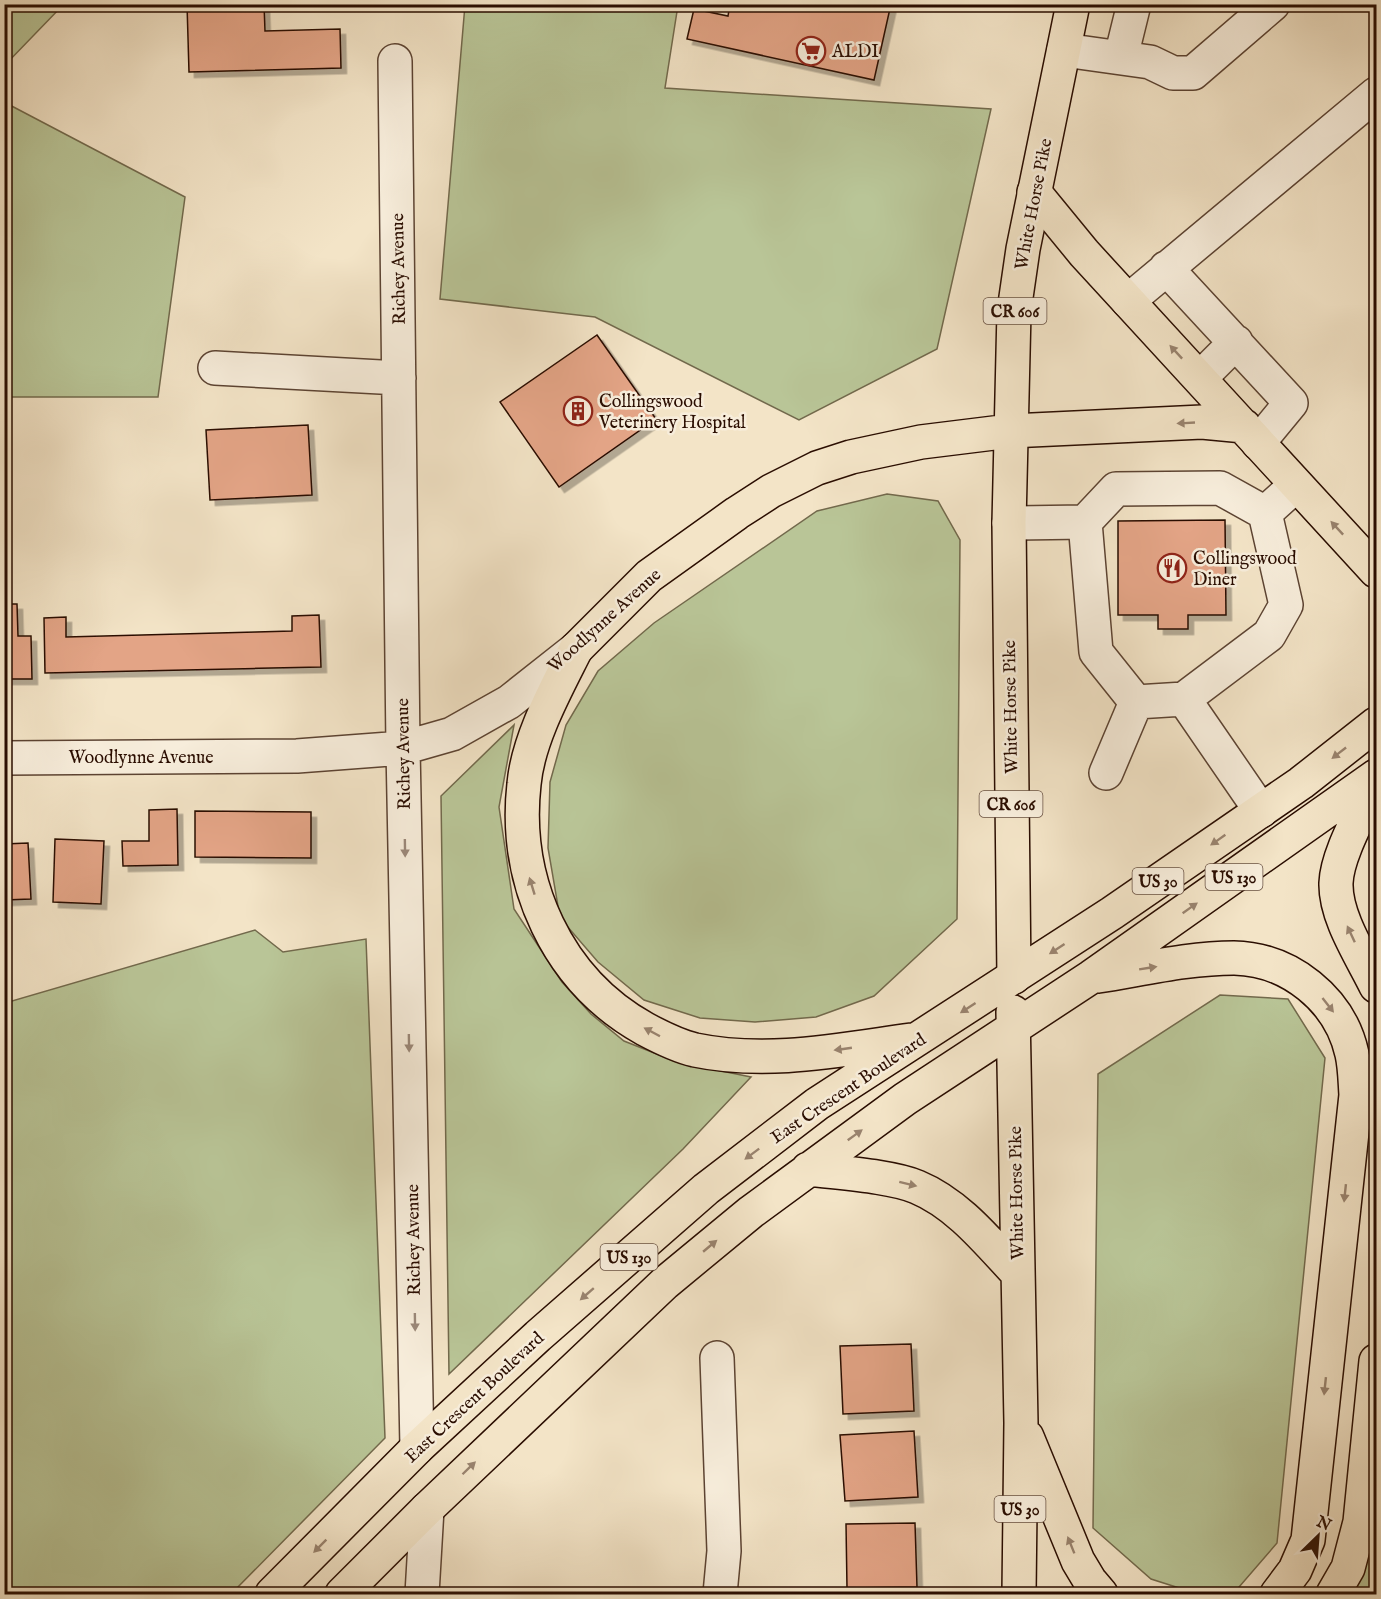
<svg xmlns="http://www.w3.org/2000/svg" width="1381" height="1599" font-family="'IM FELL English',serif">
	<style>
		.green { fill: #b9c597; stroke: #72694c; stroke-width: 1.5 }
		.building { fill: #e3a486; stroke: #2a0d01; stroke-width: 1.5; filter: url(#shadow) }
		.lines { fill: none; stroke-linecap: round; stroke-linejoin: round }
		.minor-casing { stroke: #5c4332; stroke-width: 36 }
		.major-casing { stroke: #2a0d01; stroke-width: 36 }
		.highway-casing { stroke: #2a0d01; stroke-width: 36 }
		.minor { stroke: #f7eddb; stroke-width: 33 }
		.major { stroke: #f3e4c7; stroke-width: 33 }
		.highway { stroke: #f3e4c7; stroke-width: 33 }
		.oneway { fill: #99836e }
		.oneway2 { fill: #9b8879 }
		.labels { text-anchor: middle; stroke-width: 5; stroke-linejoin: round; paint-order: stroke }
		.shield { fill: #f7eddb; stroke: #685042; stroke-width: 1.5 }
		.shield-label { font-size: 16px; font-weight: bold; fill: #2a0d01 }
		.poi-label { font-size: 18px; fill: #2a0d01; stroke: #f7eddb; text-anchor: start }
		.street-label { font-size: 18px; fill: #2a0d01; stroke: #f7eddb }
	</style>
	<defs>
		<filter id="shadow"><feDropShadow dx="5.5" dy="5.5" stdDeviation="0" flood-color="#0004"/></filter>
	</defs>
	<rect width="100%" height="100%" fill="#f3e4c7"/>
	<filter id="stains"><feTurbulence type="fractalNoise" baseFrequency=".00333" numOctaves="4"/><feColorMatrix values="0 0 0 0 .2 0 0 0 0 .09 0 0 0 0 .02 0 0 0 .5 -.17"/></filter>
	<radialGradient id="worn" r=".72"><stop offset=".6" stop-color="#630" stop-opacity="0"/><stop offset="1" stop-color="#630" stop-opacity=".3"/></radialGradient>
	<!-- green -->
	<path class="green" d="M5,4L63,5L5,65L4,5Z
		M465,5H678L665,88L991,109L937,349L799,420L595,317L440,299Z
		M4,102L185,197L158,397H5Z
		M887,494L938,501L960,540L957,919L874,996L816,1017L755,1022L700,1018L644,1000L598,962L560,918L548,848L550,782L566,725L598,671L654,623L817,511Z
		M514,725L499,807L514,909L562,982L591,1014L624,1041L677,1062L751,1077L683,1149L449,1374L441,796Z
		M255,930L283,952L366,939L385,1438L231,1594H5V1003Z
		M1220,995L1288,999L1325,1058L1277,1543L1233,1594H1198L1151,1579L1093,1528L1098,1074Z
		M1376,1538V1594H1353Z"/>
	<!-- building -->
	<path class="building" d="M187,4H264L265,31L340,29L341,68L189,72Z
		M730,4H891L874,80L687,39L694,9L728,16Z
		M597,335L656,419L559,487L500,402Z
		M308,425L312,495L210,500L206,430Z
		M1225,520L1226,615H1188V629H1158V615H1118V521Z
		M4,604H17L18,636H31L32,679H4Z
		M319,615L321,667L45,673L44,618L66,617V637L292,631V616Z
		M177,809L178,865L123,866L122,841H149V810Z
		M195,811L311,812V858L195,857Z
		M55,839L104,841L101,904L53,902Z
		M28,843L31,899L4,900V844Z
		M911,1344L914,1411L843,1414L840,1346Z
		M914,1431L918,1497L845,1501L840,1435Z
		M915,1523L917,1587L847,1588L846,1524Z"/>
	<g class="lines">
		<!-- minor casing -->
		<g class="minor-casing">
			<path id="minor" d="M1064,50L1150,62L1173,73H1193L1273,4
				M1121,57L1134,4
				M395,61L403,748L417,1448
				M1166,268L1291,403L1258,443
				M1128,301L1376,94
				M215,368L399,378
				M1200,378L1236,342
				M1085,522L1096,652L1136,702L1106,773
				M1009,523L1085,522L1116,489L1220,488L1265,513L1296,485
				M1184,699L1269,635L1286,605L1265,513
				M1136,702L1184,699L1261,811
				M4,758L297,756L403,748L452,734L509,702L576,649
				M717,1358L724,1551L720,1594
				M422,1594L427,1509"/>
		</g>
		<!-- major casing -->
		<g class="major-casing">
			<path id="major" d="M576,649L649,576L737,513L771,491L817,468L851,457L921,442L1010,431
				M1014,977L1009,523L1014,311L1023,249L1073,4"/>
		</g>
		<!-- highway casing -->
		<g class="highway-casing">
			<path id="highway" d="M1034,192L1084,253L1376,571
				M1010,431L1202,422L1244,426
				M576,649C556,689 528,739 524,784C513,882 557,980 645,1029C660,1037 678,1046 695,1050C767,1065 839,1050 911,1040
				M1376,780C1364,809 1337,853 1336,883C1335,917 1362,957 1376,986
				M1098,976C1143,969 1189,958 1234,958C1289,959 1340,999 1352,1054C1355,1067 1355,1081 1356,1095L1308,1540L1295,1570L1277,1594
				M1013,1012L1021,1423L1019,1594
				M808,1169C839,1173 891,1176 917,1187C958,1204 988,1242 1018,1274
				M1027,1437L1078,1561L1090,1581L1101,1594
				M272,1594L417,1448L538,1336L706,1189L817,1104L1112,913L1301,783L1376,724
				M342,1594L427,1509L665,1283L751,1212L905,1099L1091,977L1376,776
				M1333,1594L1348,1568L1360,1522L1376,1361"/>
		</g>
		<!-- minor -->
		<use href="#minor" class="minor"/>
		<!-- major -->
		<use href="#major" class="major"/>
		<!-- highway -->
		<use href="#highway" class="highway"/>
	</g>
	<!-- one-way arrows -->
	<defs><path id="oneway-solid" d="M-6-.8H1V-3.2L6.5 0L1 3.2V.8H-6Z" transform="scale(1.5)"/></defs>
	<g class="oneway">
		<use href="#oneway-solid" transform="translate(1176 352) rotate(-133)"/>
		<use href="#oneway-solid" transform="translate(1186 423) rotate(177)"/>
		<use href="#oneway-solid" transform="translate(1337 528) rotate(-133)"/>
		<use href="#oneway-solid" transform="translate(1339 753) rotate(142)"/>
		<use href="#oneway-solid" transform="translate(1218 840) rotate(145)"/>
		<use href="#oneway-solid" transform="translate(532 886) rotate(-107)"/>
		<use href="#oneway-solid" transform="translate(1190 908) rotate(-35)"/>
		<use href="#oneway-solid" transform="translate(1351 934) rotate(-115)"/>
		<use href="#oneway-solid" transform="translate(1057 949) rotate(147)"/>
		<use href="#oneway-solid" transform="translate(1148 968) rotate(-9)"/>
		<use href="#oneway-solid" transform="translate(1328 1005) rotate(52)"/>
		<use href="#oneway-solid" transform="translate(968 1008) rotate(147)"/>
		<use href="#oneway-solid" transform="translate(652 1032) rotate(-152)"/>
		<use href="#oneway-solid" transform="translate(843 1049) rotate(172)"/>
		<use href="#oneway-solid" transform="translate(855 1135) rotate(-36)"/>
		<use href="#oneway-solid" transform="translate(752 1154) rotate(143)"/>
		<use href="#oneway-solid" transform="translate(908 1184) rotate(14)"/>
		<use href="#oneway-solid" transform="translate(1345 1193) rotate(96)"/>
		<use href="#oneway-solid" transform="translate(710 1246) rotate(-40)"/>
		<use href="#oneway-solid" transform="translate(587 1294) rotate(139)"/>
		<use href="#oneway-solid" transform="translate(1325 1386) rotate(96)"/>
		<use href="#oneway-solid" transform="translate(469 1468) rotate(-44)"/>
		<use href="#oneway-solid" transform="translate(1071 1545) rotate(-112)"/>
		<use href="#oneway-solid" transform="translate(320 1546) rotate(135)"/>
	</g>
	<g class="oneway2">
		<use href="#oneway-solid" transform="translate(405 848) rotate(89)"/>
		<use href="#oneway-solid" transform="translate(409 1043) rotate(89)"/>
		<use href="#oneway-solid" transform="translate(415 1322) rotate(89)"/>
	</g>
	<!-- icons -->
	<defs>
		<g id="supermarket-ring" transform="scale(1.5)"><circle r="9.5" fill="#f7eddb" stroke="#8f2418" stroke-width="1.5"/><path d="M-6-5.5h2.5l.6 2H6L4.5 2H-2.5L-4.4-4H-6ZM-1.5 3.2a1.3 1.3 0 1 0 .1 0ZM3 3.2a1.3 1.3 0 1 0 .1 0Z" fill="#8f2418"/></g>
		<g id="building-ring" transform="scale(1.5)"><circle r="9.5" fill="#f7eddb" stroke="#8f2418" stroke-width="1.5"/><path d="M-4-6H4V6H1V3H-1V6H-4ZM-2.5-4.3h1.7v1.8h-1.7ZM.8-4.3h1.7v1.8H.8ZM-2.5-1h1.7V.8h-1.7ZM.8-1h1.7V.8H.8Z" fill="#8f2418"/></g>
		<g id="restaurant-ring" transform="scale(1.5)"><circle r="9.5" fill="#f7eddb" stroke="#8f2418" stroke-width="1.5"/><path d="M-5-6h1v4h1v-4h1v4h1v-4h1v5L-1.5 .5V6h-2V.5L-5-1ZM5-6V6H3V1.5H1.5Q1.5-4 5-6Z" fill="#8f2418"/></g>
	</defs>
	<g fill-rule="evenodd">
		<use href="#supermarket-ring" x="811" y="51"/>
		<use href="#building-ring" x="578" y="411"/>
		<use href="#restaurant-ring" x="1172" y="568"/>
	</g>
	<g class="labels">
		<!-- shield labels -->
		<g class="shield">
			<rect x="983.5" y="298" width="63" height="26" rx="4.5"/>
			<rect x="979.5" y="791" width="63" height="26" rx="4.5"/>
			<rect x="1205.5" y="864" width="57" height="26" rx="4.5"/>
			<rect x="1132.5" y="868" width="51" height="26" rx="4.5"/>
			<rect x="600.5" y="1244" width="57" height="26" rx="4.5"/>
			<rect x="994.5" y="1496" width="51" height="26" rx="4.5"/>
		</g>
		<g class="shield-label">
			<text x="1015" y="317">CR 606</text>
			<text x="1011" y="810">CR 606</text>
			<text x="1234" y="883">US 130</text>
			<text x="1158" y="887">US 30</text>
			<text x="629" y="1263">US 130</text>
			<text x="1020" y="1515">US 30</text>
		</g>
		<!-- poi labels -->
		<g class="poi-label">
			<text x="832" y="57">ALDI</text>
			<text x="599" y="407">Collingswood<tspan x="599" dy="21">Veterinery Hospital</tspan></text>
			<text x="1193" y="564">Collingswood<tspan x="1193" dy="21">Diner</tspan></text>
		</g>
		<!-- street labels -->
		<g class="street-label">
			<text transform="translate(1033 204) rotate(-79)" y="6">White Horse Pike</text>
			<text transform="translate(398 269) rotate(-91)" y="6">Richey Avenue</text>
			<text transform="translate(604 620) rotate(-42)" y="6">Woodlynne Avenue</text>
			<text transform="translate(1010 707) rotate(-91)" y="6">White Horse Pike</text>
			<text transform="translate(403 754) rotate(-91)" y="6">Richey Avenue</text>
			<text x="141" y="763">Woodlynne Avenue</text>
			<text transform="translate(848 1088) rotate(-34)" y="6">East Crescent Boulevard</text>
			<text transform="translate(1016 1193) rotate(-91)" y="6">White Horse Pike</text>
			<text transform="translate(413 1240) rotate(-91)" y="6">Richey Avenue</text>
			<text transform="translate(474 1397) rotate(-43)" y="6">East Crescent Boulevard</text>
		</g>
	</g>
	<!-- margin -->
	<rect width="1381" height="1599" fill="none" stroke="#f3e4c7" stroke-width="24"/>
	<rect x="6" y="6" width="1369" height="1587" fill="none" stroke="#2a0d01" stroke-width="3"/>
	<rect x="12" y="12" width="1357" height="1575" fill="none" stroke="#2a0d01" stroke-width="1.5"/>
	<!-- north arrow -->
	<g transform="translate(1318 1536) rotate(25)" stroke="#f7eddb" stroke-width="4.5" paint-order="stroke">
	<path d="M0-4.5L10 22L0 15L-10 22Z" fill="#2a0d01"/>
	<text y="-9" font-size="16" font-weight="bold" text-anchor="middle" fill="#2a0d01">N</text>
	</g>
	<rect width="100%" height="100%" filter="url(#stains)"/>
	<rect width="100%" height="100%" fill="url(#worn)"/>
</svg>
